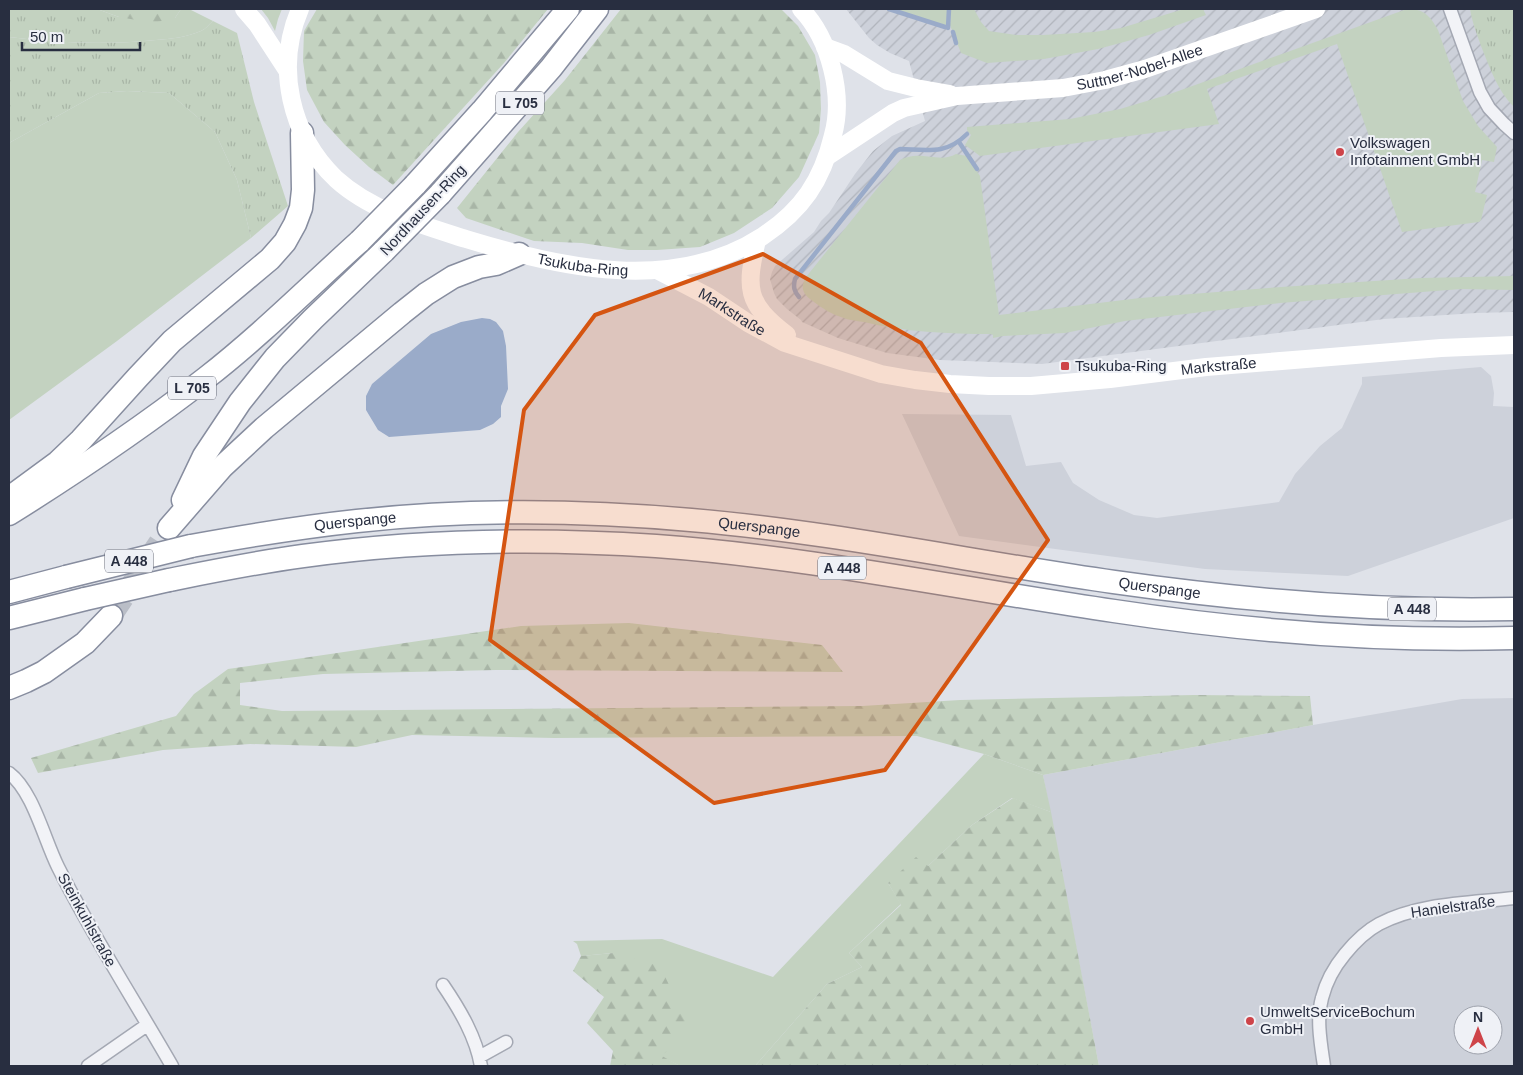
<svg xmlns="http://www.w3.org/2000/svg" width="1523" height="1075" font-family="Arial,sans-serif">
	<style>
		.built { fill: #cdd1da; fill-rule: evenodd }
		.industrial { fill: url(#industrial-furrows) }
		.green { fill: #c3d2c0 }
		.forest { fill: url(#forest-firs) }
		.park { fill: url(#park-tufts) }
		.water { fill: #9aabc9 }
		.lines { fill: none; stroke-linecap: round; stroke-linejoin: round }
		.stream { stroke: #9aabc9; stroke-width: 4.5 }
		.highway-tunnel { stroke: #babec7; stroke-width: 22; stroke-dasharray: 22 11; stroke-linecap: butt }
		.street-casing { stroke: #a4a8b3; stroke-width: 15 }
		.highway-casing { stroke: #878d9f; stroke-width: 25 }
		.street { stroke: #f2f3f7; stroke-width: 12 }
		.secondary { stroke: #fff; stroke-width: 18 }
		.highway { stroke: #fff; stroke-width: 22 }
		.highway-bridge-casing { stroke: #878d9f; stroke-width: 25; stroke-linecap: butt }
		.highway-bridge { stroke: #fff; stroke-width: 22 }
		.marked { fill: #d55511; fill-opacity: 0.2; stroke: #d55511; stroke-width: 4; stroke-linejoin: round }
		.poi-dot { fill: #ce4449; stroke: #eff1f6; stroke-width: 2 }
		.labels { text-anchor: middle; stroke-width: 4; stroke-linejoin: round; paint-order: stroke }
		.shield { fill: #eff1f6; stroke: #646877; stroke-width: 1 }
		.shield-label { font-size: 14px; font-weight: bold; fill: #282e40 }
		.street-label { font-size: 15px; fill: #282e40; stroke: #eff1f6 }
		.poi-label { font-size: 15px; fill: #282e40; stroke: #eff1f6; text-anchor: start }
	</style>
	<defs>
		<pattern id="industrial-furrows" width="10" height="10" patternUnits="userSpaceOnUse" patternTransform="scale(1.25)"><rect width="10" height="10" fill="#cdd1da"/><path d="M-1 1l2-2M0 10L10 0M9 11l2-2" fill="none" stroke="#b0b4bc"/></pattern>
		<pattern id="forest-firs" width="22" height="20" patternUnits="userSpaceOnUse" patternTransform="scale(1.25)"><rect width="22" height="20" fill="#c3d2c0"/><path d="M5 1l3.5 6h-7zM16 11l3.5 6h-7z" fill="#a8b5a6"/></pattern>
		<pattern id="park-tufts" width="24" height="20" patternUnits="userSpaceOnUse" patternTransform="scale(1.25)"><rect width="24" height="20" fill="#c3d2c0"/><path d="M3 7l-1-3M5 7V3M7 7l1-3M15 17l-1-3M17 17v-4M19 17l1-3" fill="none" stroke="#a8b5a6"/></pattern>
	</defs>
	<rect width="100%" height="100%" fill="#dfe2e9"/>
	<!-- built -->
	<path class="built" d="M1481,367L1491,376L1494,393L1493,406L1514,407V518L1348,576L1205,569L959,536L902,414L1011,415L1026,466L1061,462L1073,483L1099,500L1134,515L1157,518L1279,502L1295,474L1320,446L1342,428L1362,384V377Z
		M1514,698V1066H1099L1043,775L1313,725L1462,699ZM1463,1015H1493V1045H1463Z"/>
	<!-- industrial -->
	<path class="industrial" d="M846,9H1514V312L1476,313L1384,319L1042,364L940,360L887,353L838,338L802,322L801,320L787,309L777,299L774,293L770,279L772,272L775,266L814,232L821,221L829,213L855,174L873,151L892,136L925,121L909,61L890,53L877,45L869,38Z"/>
	<!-- green -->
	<path class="green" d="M9,9H97L119,17L175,18L181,9H189L213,21C209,24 206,29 201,31C187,37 171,39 156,40C106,45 58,43 9,37Z
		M261,9H282L278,19L275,31L268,18Z
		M892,9H948L946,26Z
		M951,9H974L981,22L989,31L1016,35H1043L1094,32L1121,28L1184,9H1203L1206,15L1149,35L1124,42L1098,49L1044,59L987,63L961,53L950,25Z
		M1407,9C1424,8 1431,17 1438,30L1463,101L1478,126L1497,147L1494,162L1482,160L1475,192L1487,195L1481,220L1479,222L1402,232L1337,44L1207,89L1219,124L980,156L965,145L971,135L967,130V127L1070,119L1120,109L1170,94Z
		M127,91L169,93L215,132L237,180L251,238L117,341L9,420V143L99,93Z
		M956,154L967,156L980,176L999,315L1140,298L1281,287L1421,278L1514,276V290L1461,289L1280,303L1125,321L1065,333L1003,336L993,338V335L991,334C948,334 905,332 864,322C856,321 848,320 841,317C831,314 822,308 814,302C804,295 799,289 806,277L900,160C920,149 939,164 956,154Z
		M984,754L1043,775L1051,812L1012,798L972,825L928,866L888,883L901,904L849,953L862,967L827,984L755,1066H680L662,1057L613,953L581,956L577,944L573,941L662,939L773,977Z"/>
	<!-- forest -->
	<path class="forest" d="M97,9H181L175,18L153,23L119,17Z
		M317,9H548L504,63L393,185L369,167L345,145L324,122L307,90L303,61L304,31Z
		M621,9H781L798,26L815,55L820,82L821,109L819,133L799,177L772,208L734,233L700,247L657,250H628L582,243L534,241L466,218L457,208L518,132L565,80Z
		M629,623L822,645L843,672L496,670L323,674L240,683V705L282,711L862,706L960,700L1194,695L1310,696L1313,725L1043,775L984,754L917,736L554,738L412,735L356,747L250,744L163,750L38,773L31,758L176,716L194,694L228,669L521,626Z
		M1013,798L1051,812L1099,1066H755L827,984L862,967L849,953L901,905L888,883L916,857L928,866L972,825Z
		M613,953L660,966L689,1027L662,1056L680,1066H610L613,1051L587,1023L604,997L573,971L581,956Z"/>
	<!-- park -->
	<path class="park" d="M9,9H88L115,18L109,42C76,43 42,39 9,36Z
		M1470,9H1514V107C1497,90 1490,68 1481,46C1477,34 1472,22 1470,9Z
		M213,21L237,33L254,102L288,206L251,238L237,180L215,132L169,93L127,91L99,93L9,143V37C58,43 106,45 156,40C171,39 187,37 201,31C206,29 209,24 213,21Z"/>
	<!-- water -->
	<path class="water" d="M482,318L490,319L496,322L503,331L506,346L508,389L501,406V417L493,424L480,430L389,437L378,430L366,410V396L372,384L431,334L461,322Z"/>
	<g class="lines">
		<!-- stream -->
		<path class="stream" d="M889,9L945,27
			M948,28L949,9
			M953,32L956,43
			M959,142L977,169
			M799,297C794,291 793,287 795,279L896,151L900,149C928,150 946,155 967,134"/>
		<!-- highway-tunnel -->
		<path class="highway-tunnel" d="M111,616L169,528"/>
		<!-- street casing -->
		<g class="street-casing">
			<path id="street" d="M1450,9L1480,92L1489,108L1504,124L1514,133
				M9,773C33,791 44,839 58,867C92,935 134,1000 172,1066
				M443,985C460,1010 476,1037 481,1066
				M479,1057L506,1042
				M88,1066L147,1025
				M1324,1066C1321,1045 1316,1019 1322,998C1326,982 1335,966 1345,954C1354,943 1366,931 1379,924C1418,903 1471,903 1514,898"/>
		</g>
		<!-- highway casing -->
		<g class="highway-casing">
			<g id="highway">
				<path d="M415,185L482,111L568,9"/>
				<path d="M440,194L551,68L597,9"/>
				<path d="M9,498L58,462L81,440L138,377L172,341L270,259L285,242L295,224L301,208L303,190L302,133"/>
				<path d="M183,500L204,456L240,402L275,358L313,319L384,251"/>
				<path d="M9,514C76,472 143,427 206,378C260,336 309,287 360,241"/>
				<path d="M169,528L222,467L264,428L402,313L426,294L453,277L479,267L496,264L519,254"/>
				<path id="s4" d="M191,546C246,536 301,527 357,521C467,509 580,510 691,520C833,532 973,562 1114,582C1248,601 1379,612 1514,609"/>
				<path d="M169,580C214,571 258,562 303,556C420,540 539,538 656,546C810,557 962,589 1114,611C1246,631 1381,642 1514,638"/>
				<path d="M9,592L66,577"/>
				<path d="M9,618L85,599"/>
				<path d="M9,688L26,681L44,672L85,643L111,616"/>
			</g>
		</g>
		<!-- street -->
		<use href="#street" class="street"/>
		<!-- secondary -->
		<g class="secondary">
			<path d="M244,9L257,24L287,70"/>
			<path id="s1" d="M300,9C275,67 290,135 336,179C371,211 422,225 466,239C561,268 674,294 763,236C802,210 822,181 833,135C844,95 830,39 801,9"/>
			<path d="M825,47L844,54L888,81L916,88L950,94"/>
			<path id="s2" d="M828,156L893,113L904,108L957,96L1063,88L1105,80L1145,69L1316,9"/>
			<path d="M757,240C746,288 745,303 787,335"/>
			<path id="s3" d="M657,270L709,297L748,323L785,343L881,374L915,380L950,384L989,386H1031L1110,379L1206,367L1306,359L1441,348L1514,345"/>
		</g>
		<!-- highway -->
		<use href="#highway" class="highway"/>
		<!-- highway-bridge casing -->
		<g class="highway-bridge-casing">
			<path id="highway-bridge" d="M360,241L415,185
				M384,251L440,194
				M66,577L191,546
				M85,599L169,580"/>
		</g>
		<!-- highway-bridge -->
		<use href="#highway-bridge" class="highway-bridge"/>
	</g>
	<!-- marked area -->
	<path class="marked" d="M763,254L921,343L1048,540L885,770L714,803L490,640L524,410L595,315Z"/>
	<!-- markers -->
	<g class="poi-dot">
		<circle cx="1340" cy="152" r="5"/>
		<rect x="1060" y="361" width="10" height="10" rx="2.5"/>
		<circle cx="1250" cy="1021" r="5"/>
	</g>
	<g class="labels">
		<!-- shield labels -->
		<g class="shield">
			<rect x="496" y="91.5" width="48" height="23" rx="4"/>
			<rect x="168" y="376.5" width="48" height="23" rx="4"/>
			<rect x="105" y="549.5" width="48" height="23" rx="4"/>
			<rect x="818" y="556.5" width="48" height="23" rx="4"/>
			<rect x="1388" y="597.5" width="48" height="23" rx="4"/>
		</g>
		<g class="shield-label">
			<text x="520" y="108">L 705</text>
			<text x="192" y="393">L 705</text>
			<text x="129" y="566">A 448</text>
			<text x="842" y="573">A 448</text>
			<text x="1412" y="614">A 448</text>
		</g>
		<!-- street labels -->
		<g class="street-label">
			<text dy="5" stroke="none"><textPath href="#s2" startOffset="330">Suttner-Nobel-Allee</textPath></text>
			<text transform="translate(423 210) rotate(-47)" y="5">Nordhausen-Ring</text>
			<text dy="5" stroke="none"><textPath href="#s1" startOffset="449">Tsukuba-Ring</textPath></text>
			<text dy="5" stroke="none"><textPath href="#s3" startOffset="86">Markstraße</textPath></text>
			<text dy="5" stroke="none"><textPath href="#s3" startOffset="588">Markstraße</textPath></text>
			<text dy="5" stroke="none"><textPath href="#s4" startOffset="166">Querspange</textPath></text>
			<text dy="5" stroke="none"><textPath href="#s4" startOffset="571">Querspange</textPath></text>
			<text dy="5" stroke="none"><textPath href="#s4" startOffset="976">Querspange</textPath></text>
			<text transform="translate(1453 907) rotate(-8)" y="5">Hanielstraße</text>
			<text transform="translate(87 920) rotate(61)" y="5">Steinkuhlstraße</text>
		</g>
		<!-- poi labels -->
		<g class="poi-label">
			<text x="1350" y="148">Volkswagen<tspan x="1350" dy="17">Infotainment GmbH</tspan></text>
			<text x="1075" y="371">Tsukuba-Ring</text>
			<text x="1260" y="1017">UmweltServiceBochum<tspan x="1260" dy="17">GmbH</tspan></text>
		</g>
	</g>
	<!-- border -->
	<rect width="1523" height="1075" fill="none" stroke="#282e40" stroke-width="20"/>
	<!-- north arrow -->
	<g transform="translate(1478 1030)"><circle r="24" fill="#eff1f6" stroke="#9fa3ad"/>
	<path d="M0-4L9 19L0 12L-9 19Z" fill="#ce4449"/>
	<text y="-8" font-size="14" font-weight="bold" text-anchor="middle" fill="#282e40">N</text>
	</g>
	<!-- scale -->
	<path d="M22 42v8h118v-8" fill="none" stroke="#282e40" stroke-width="2.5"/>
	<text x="30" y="42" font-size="15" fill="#282e40" stroke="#eff1f6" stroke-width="4" paint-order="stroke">50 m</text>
</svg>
